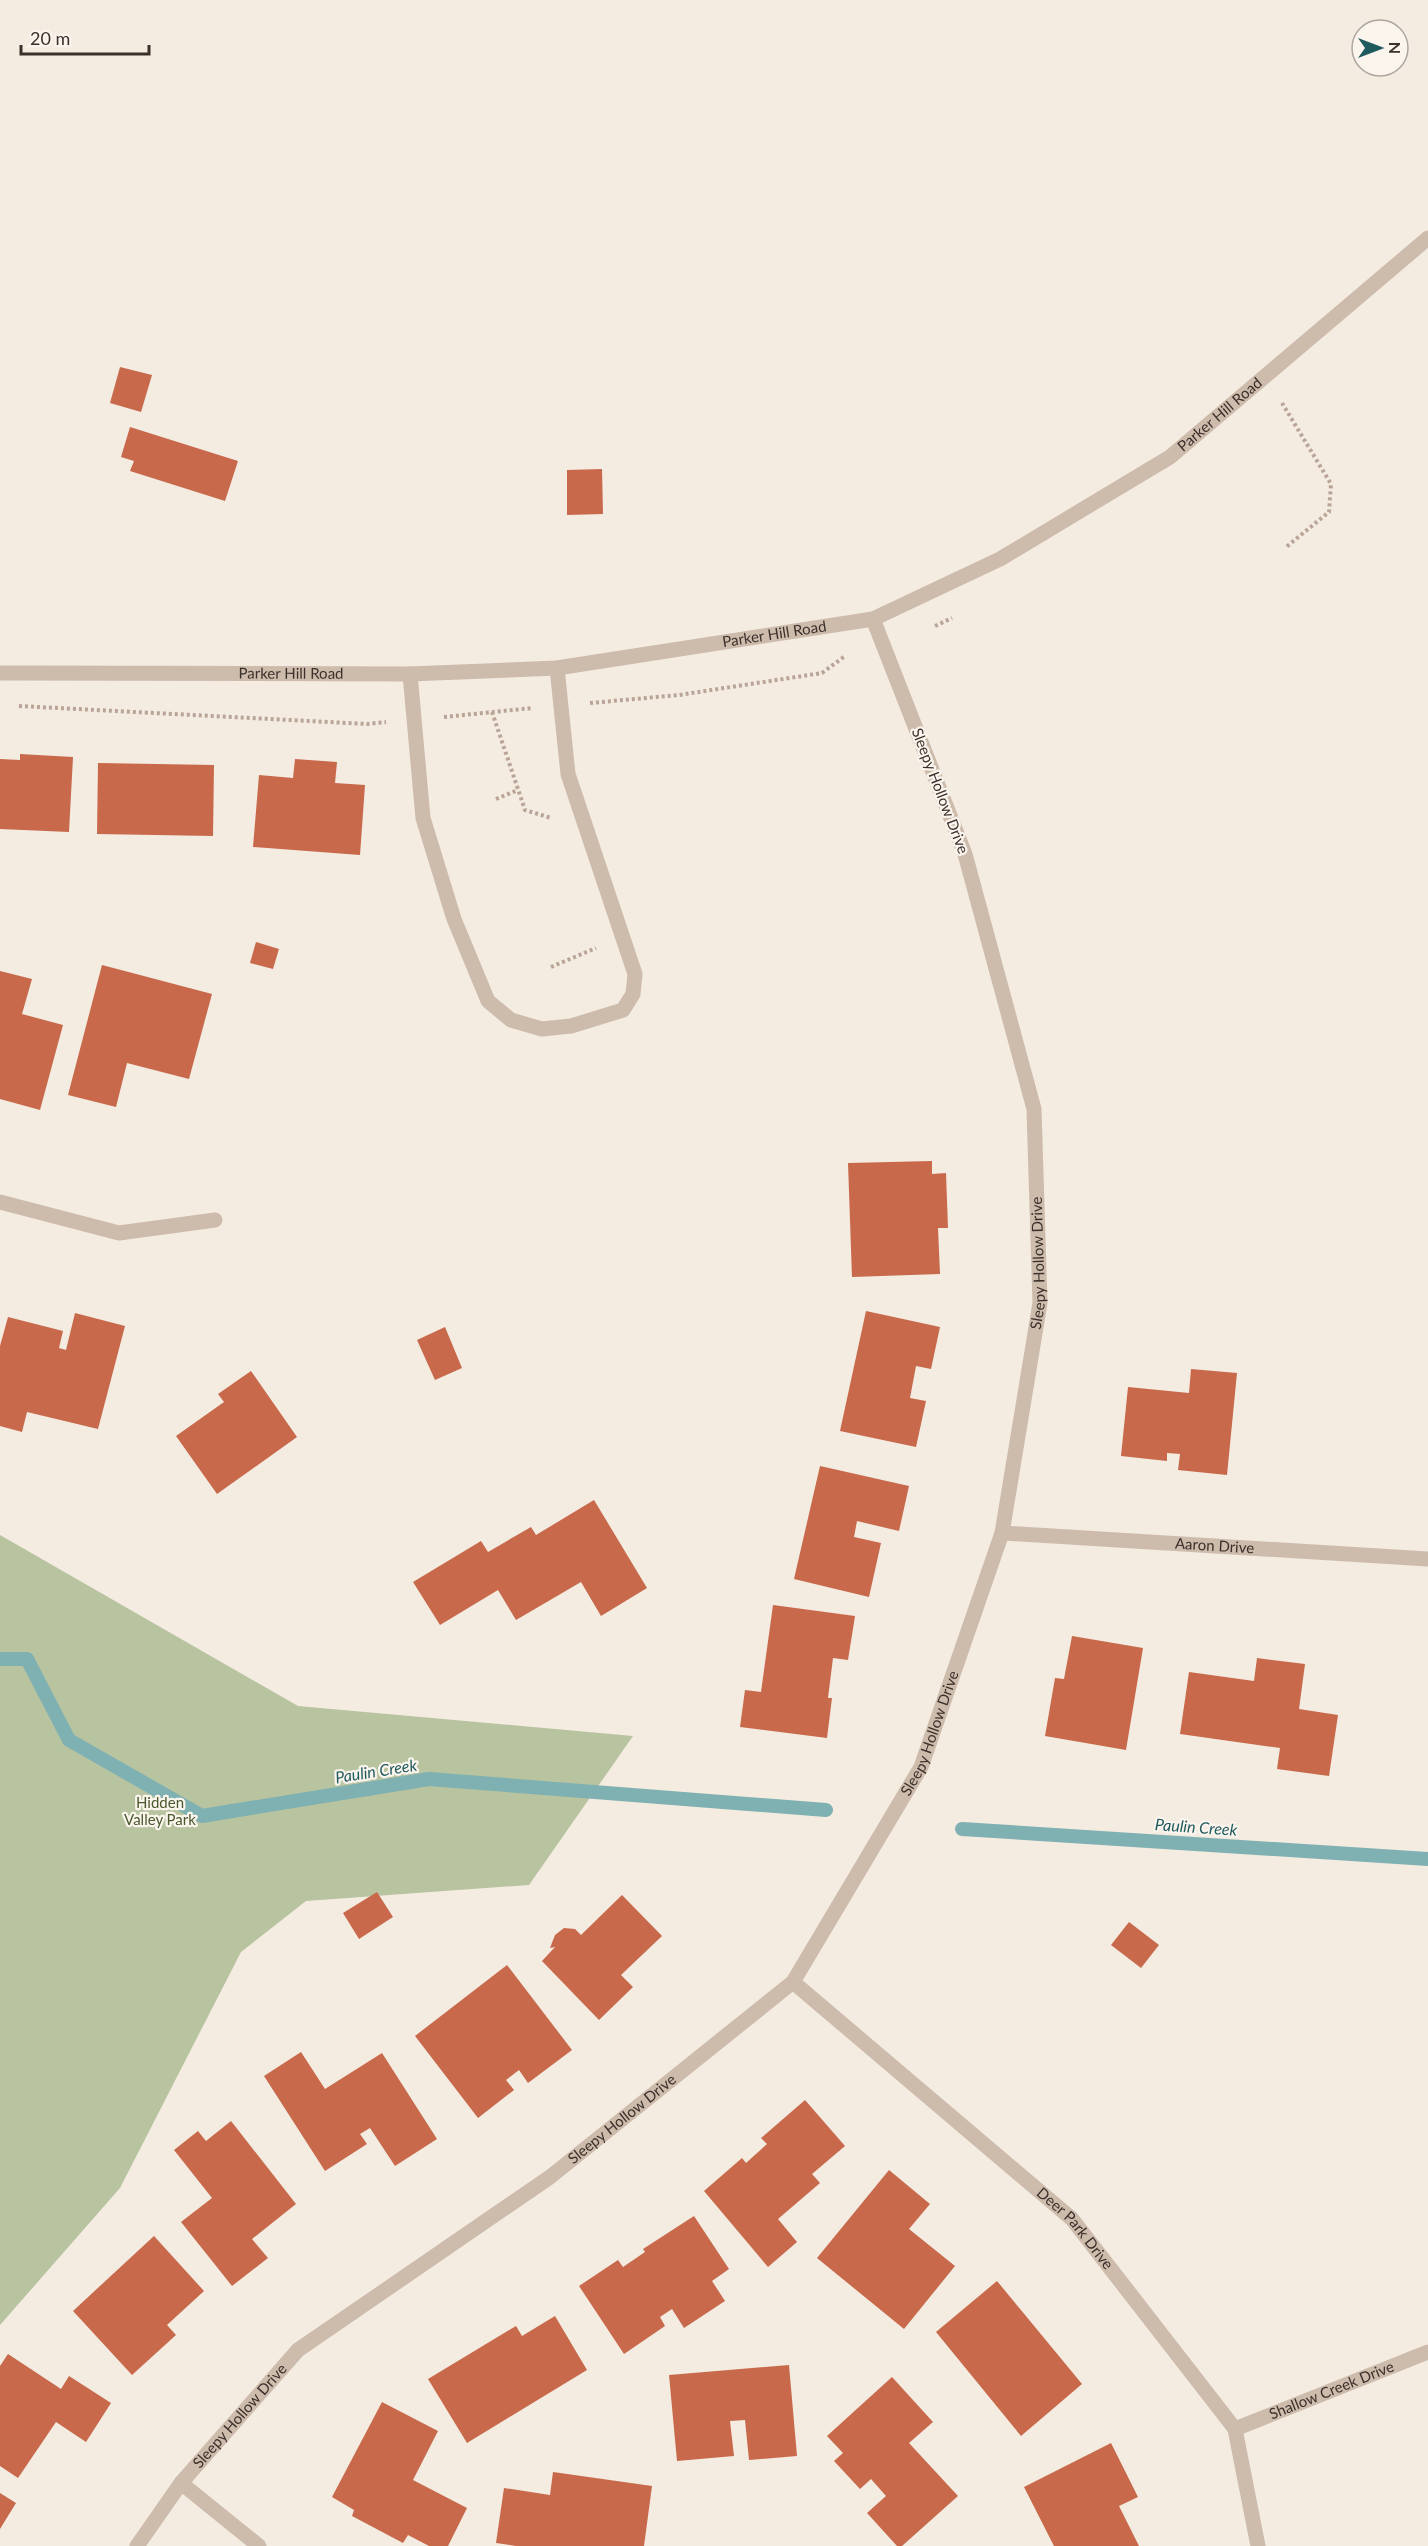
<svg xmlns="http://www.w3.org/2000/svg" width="1428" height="2546" font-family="Lato,sans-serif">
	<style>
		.green { fill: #b8c4a0 }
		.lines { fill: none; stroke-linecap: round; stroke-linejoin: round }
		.stream { stroke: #7fb0b2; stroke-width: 14 }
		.building { fill: #c8694b }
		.path { stroke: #b9a596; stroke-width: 4; stroke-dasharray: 3 3; stroke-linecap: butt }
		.service { stroke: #cdbbac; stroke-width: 15 }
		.minor { stroke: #cdbbac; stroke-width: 15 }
		.tertiary { stroke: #cdbbac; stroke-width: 15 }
		.labels { text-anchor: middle; stroke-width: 4.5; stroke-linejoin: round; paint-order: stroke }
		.street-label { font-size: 15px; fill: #3b302b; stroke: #fbf5ee }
		.park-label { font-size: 15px; fill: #4a5a2e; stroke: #fbf5ee }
		.water-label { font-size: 16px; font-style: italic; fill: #1f5a5e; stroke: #fbf5ee }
	</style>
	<rect width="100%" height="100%" fill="#f4ebe1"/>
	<!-- green -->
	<path class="green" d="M0,1535L298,1706L633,1736L529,1885L306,1901L241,1952L120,2188L0,2325Z"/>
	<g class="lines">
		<!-- stream -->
		<path class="stream" d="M0,1659H27L69,1740L202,1816L429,1779L826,1810
			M962,1829L1428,1859"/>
	</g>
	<!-- building -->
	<path class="building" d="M120,367L152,375L141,412L110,403Z
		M130,427L238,461L225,501L130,471L134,461L121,457Z
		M602,469L603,514L567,515V470Z
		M20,754L73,757L69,832L0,829V759L20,760Z
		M295,759L337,762L335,783L365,785L360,855L253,847L259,775L293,778Z
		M98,763L214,765L213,836L97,834Z
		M256,942L279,949L273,969L250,963Z
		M102,965L212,994L189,1079L127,1063L116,1107L68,1095Z
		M0,971L32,979L22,1014L63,1025L40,1110L0,1099Z
		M932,1161V1174L946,1173L948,1228H938L940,1274L852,1277L848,1163Z
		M866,1311L940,1327L931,1369L916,1366L910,1398L926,1401L916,1447L840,1431Z
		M75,1313L125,1326L98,1429L27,1412L22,1432L0,1426V1346L8,1317L63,1331L59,1348L66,1350Z
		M445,1327L462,1368L435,1380L417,1340Z
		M1191,1369L1237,1373L1227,1475L1178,1470L1180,1454L1167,1453V1461L1121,1456L1128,1387L1189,1393Z
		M251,1371L297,1437L217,1494L176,1436L224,1402L218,1394Z
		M820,1466L909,1486L899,1531L857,1521L854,1537L881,1543L869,1597L794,1579Z
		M594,1500L647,1588L601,1616L581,1582L516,1620L498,1590L440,1625L413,1582L481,1541L488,1552L531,1527L536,1535Z
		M773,1605L855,1616L848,1660L833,1658L828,1698H832L827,1738L740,1727L745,1690L761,1692Z
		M1072,1636L1143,1648L1126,1750L1045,1736L1055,1678L1064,1679Z
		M1257,1658L1305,1664L1299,1709L1338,1715L1329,1776L1277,1769L1280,1748L1180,1734L1189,1672L1254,1681Z
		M377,1892L393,1917L359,1939L343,1913Z
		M622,1895L662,1936L621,1975L633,1987L599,2020L542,1961L555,1947L550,1948L555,1935L564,1928L575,1929L581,1935Z
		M1129,1922L1159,1945L1141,1968L1111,1945Z
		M507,1965L572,2050L528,2083L519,2070L506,2080L514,2090L478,2118L415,2036Z
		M301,2052L325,2089L382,2053L437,2139L395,2166L370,2128L360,2134L367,2144L325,2171L264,2076Z
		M805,2100L845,2146L812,2174L820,2183L778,2219L797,2242L768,2267L704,2191L742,2158L746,2163L767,2144L761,2138Z
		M231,2121L296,2204L252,2239L268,2258L232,2286L181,2222L212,2198L174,2150L198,2131L206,2141Z
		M889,2170L930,2204L909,2229L955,2266L904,2329L817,2258Z
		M694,2216L729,2269L712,2281L725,2301L684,2328L672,2309L660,2317L665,2326L624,2354L579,2286L618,2260L623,2267L645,2252L643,2249Z
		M154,2236L204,2291L167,2325L176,2335L132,2375L73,2311Z
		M997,2281L1082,2384L1021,2436L936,2332Z
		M555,2316L587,2370L467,2443L428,2379L516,2326L522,2336Z
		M8,2354L61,2389L69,2376L111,2403L86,2442L56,2422L18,2478L0,2466V2366Z
		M789,2365L797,2456L749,2460L745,2420L730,2421L734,2456L677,2461L669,2375Z
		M892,2377L933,2422L909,2443L958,2496L902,2546H897L867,2513L886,2496L871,2479L860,2489L834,2461L843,2453L827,2436Z
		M382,2402L438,2431L413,2480L467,2508L448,2546H429L408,2535L403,2543L352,2516L354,2510L332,2497Z
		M1111,2443L1138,2497L1119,2506L1139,2546H1054L1024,2487Z
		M553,2472L652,2486L644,2546H516L496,2543L504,2488L550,2495Z
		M0,2493L16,2503L0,2529Z"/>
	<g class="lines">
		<!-- path -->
		<path class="path" d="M1282,403L1331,484L1329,512L1285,548
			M935,626L952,618
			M590,703L679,695L822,673L845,656
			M19,706L367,724L386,722
			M492,712L525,810L551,818
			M444,717L532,708
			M496,799L518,790
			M551,967L596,948"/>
		<!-- service -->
		<path class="service" d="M410,674L423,818L454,919L488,1001L511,1020L542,1029L571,1026L623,1010L633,994L635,974L568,774L557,668"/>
		<!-- minor -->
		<g class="minor">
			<path d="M0,1202L119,1233L215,1220"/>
			<path id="s1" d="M1002,1533L1428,1559"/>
			<path id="s2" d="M793,1982L1072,2219L1235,2429L1258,2546"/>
			<path id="s3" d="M1235,2429L1428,2352"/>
			<path d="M181,2483L259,2546"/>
			<path id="s4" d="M137,2546L181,2483L298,2350L550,2177L793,1982L921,1767L1002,1533L1040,1303L1034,1109L965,854L873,619"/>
		</g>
		<!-- tertiary -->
		<path class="tertiary" id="s5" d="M0,673L410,674L557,668L873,619L1000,559L1170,457L1428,238"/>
	</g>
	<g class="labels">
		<!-- street labels -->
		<g class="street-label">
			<text dy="5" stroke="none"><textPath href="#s5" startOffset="1281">Parker Hill Road</textPath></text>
			<text dy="5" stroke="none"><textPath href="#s5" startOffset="777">Parker Hill Road</textPath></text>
			<text dy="5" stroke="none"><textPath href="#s5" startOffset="291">Parker Hill Road</textPath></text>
			<text transform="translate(940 791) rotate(69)" y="5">Sleepy Hollow Drive</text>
			<text dy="5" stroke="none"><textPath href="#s4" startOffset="1642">Sleepy Hollow Drive</textPath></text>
			<text dy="5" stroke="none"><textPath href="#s1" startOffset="213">Aaron Drive</textPath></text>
			<text dy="5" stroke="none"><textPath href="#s4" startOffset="1156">Sleepy Hollow Drive</textPath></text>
			<text dy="5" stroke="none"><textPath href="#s4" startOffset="652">Sleepy Hollow Drive</textPath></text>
			<text dy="5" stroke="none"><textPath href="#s2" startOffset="375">Deer Park Drive</textPath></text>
			<text dy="5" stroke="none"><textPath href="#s3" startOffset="104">Shallow Creek Drive</textPath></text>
			<text dy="5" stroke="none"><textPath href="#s4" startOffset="166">Sleepy Hollow Drive</textPath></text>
		</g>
		<!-- park labels -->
		<g class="park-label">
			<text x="160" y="1808">Hidden<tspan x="160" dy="17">Valley Park</tspan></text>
		</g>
		<!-- water labels -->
		<g class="water-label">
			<text transform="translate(376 1771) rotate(-9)" y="6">Paulin Creek</text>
			<text transform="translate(1196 1827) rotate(4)" y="6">Paulin Creek</text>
		</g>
	</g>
	<!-- north arrow -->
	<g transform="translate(1380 48) rotate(90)"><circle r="28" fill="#fbf5ee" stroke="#aea6a0" stroke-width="1.5"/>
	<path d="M0-4.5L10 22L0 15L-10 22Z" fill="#1f5a5e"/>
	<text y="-9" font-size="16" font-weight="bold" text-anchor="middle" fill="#3b302b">N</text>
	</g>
	<!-- scale -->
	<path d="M21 45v9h128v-9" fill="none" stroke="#3b302b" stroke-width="3"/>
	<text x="30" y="45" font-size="18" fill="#3b302b" stroke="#fbf5ee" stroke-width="4.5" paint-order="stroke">20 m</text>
</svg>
